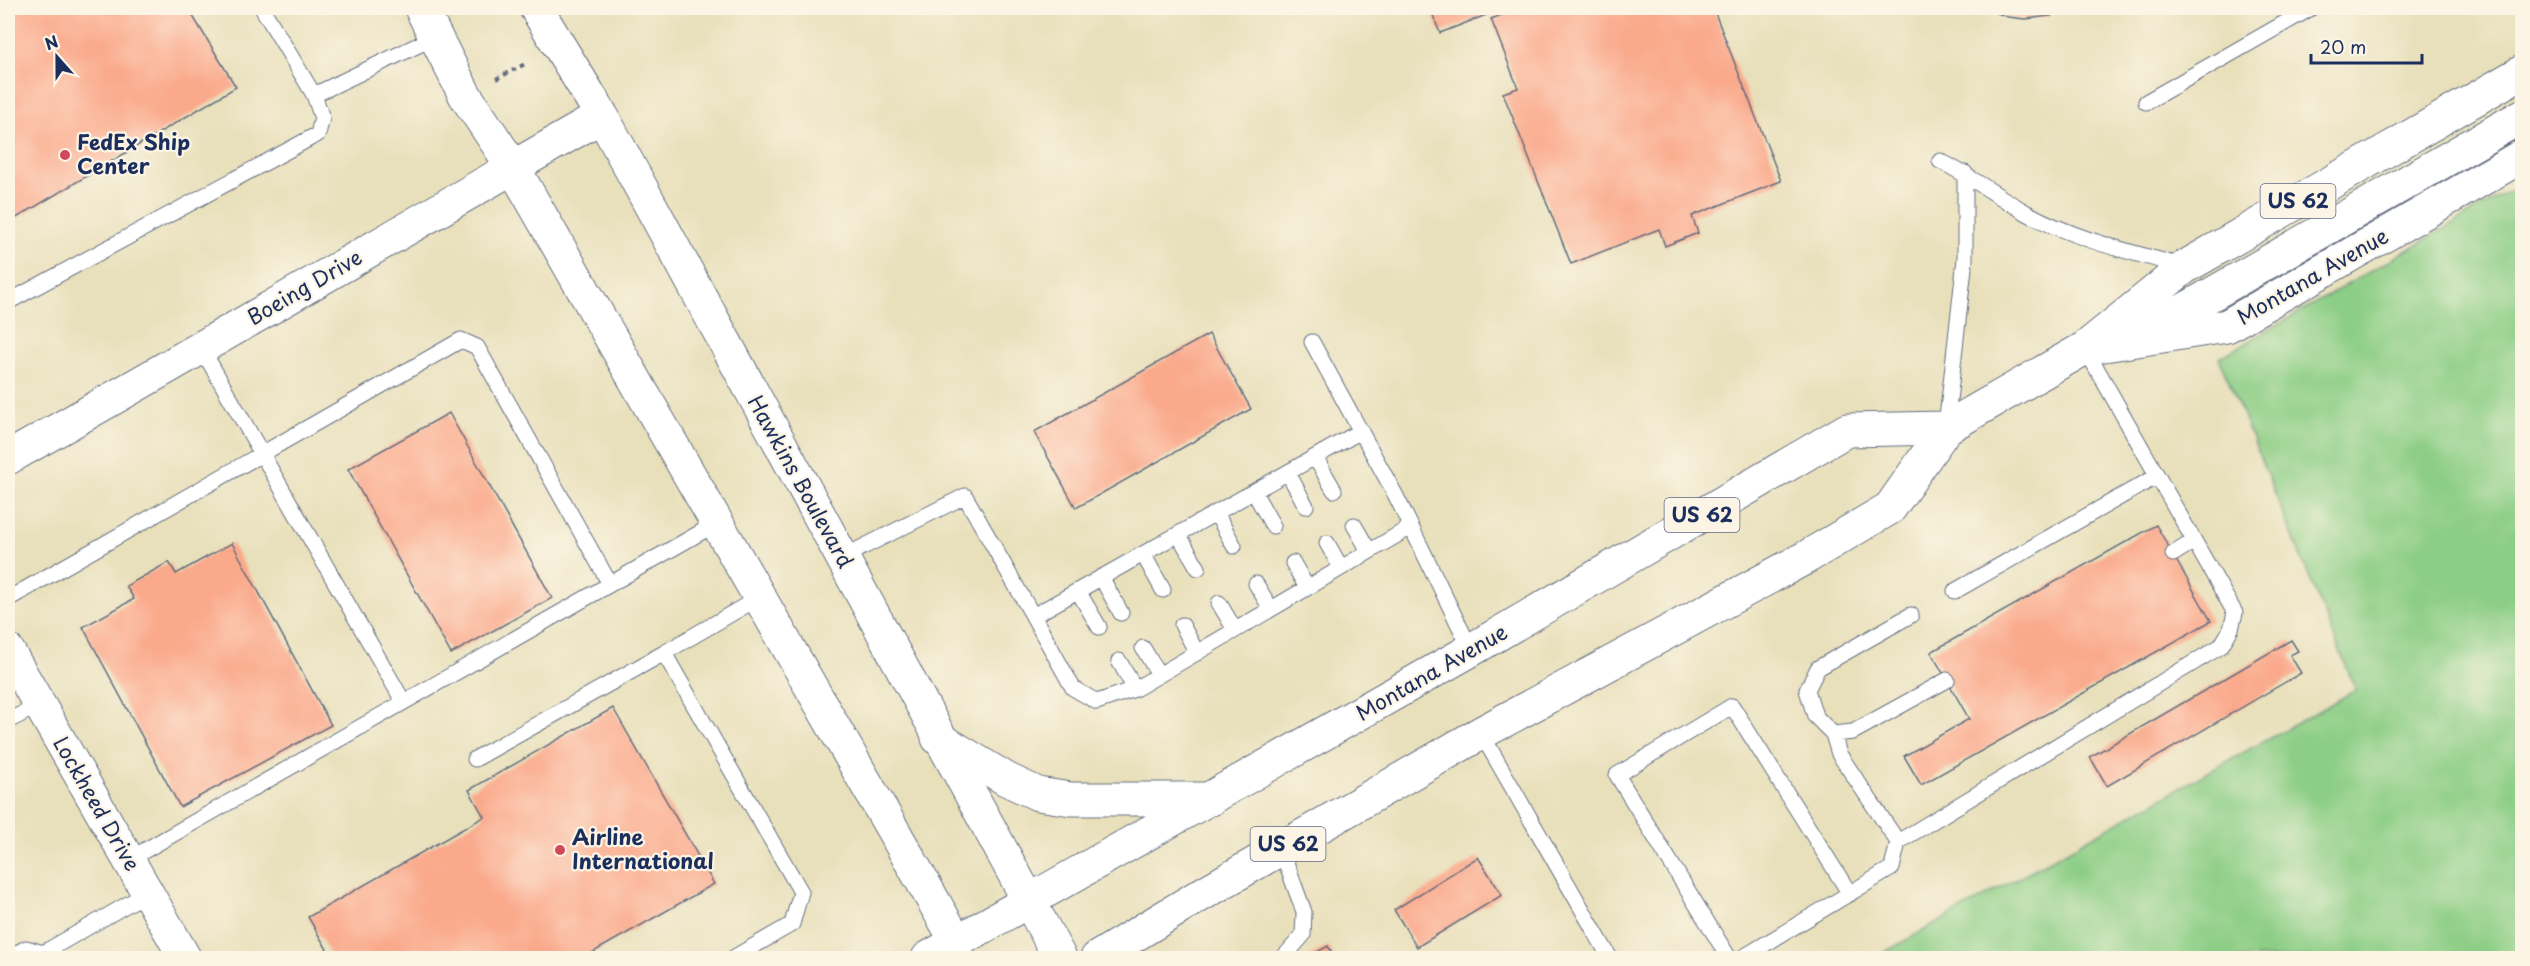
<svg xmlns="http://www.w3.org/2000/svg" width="2530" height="966" font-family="'Playpen Sans',sans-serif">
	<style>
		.green { fill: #8cce85; stroke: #547e72; stroke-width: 1.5 }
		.building { fill: #faa98b }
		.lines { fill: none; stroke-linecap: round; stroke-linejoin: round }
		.service-casing { stroke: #636d7f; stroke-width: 17 }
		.minor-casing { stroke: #636d7f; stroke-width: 34 }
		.tertiary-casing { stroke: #636d7f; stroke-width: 35 }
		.trunk-casing { stroke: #636d7f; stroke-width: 35 }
		.path { stroke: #636d7f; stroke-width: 4; stroke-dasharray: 4.5 4.5; stroke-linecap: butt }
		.service { stroke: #fff; stroke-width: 15 }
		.minor { stroke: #fff; stroke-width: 32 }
		.tertiary { stroke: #fff; stroke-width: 33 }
		.trunk { stroke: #fff; stroke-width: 33 }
		.poi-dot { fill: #d1495b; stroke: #fcf5e5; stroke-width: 2 }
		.labels { text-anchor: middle; stroke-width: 4.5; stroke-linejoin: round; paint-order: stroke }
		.shield { fill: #fcf5e5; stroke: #5e6a86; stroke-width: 1.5 }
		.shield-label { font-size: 20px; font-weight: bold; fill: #1b2f5e }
		.poi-label { font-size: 21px; font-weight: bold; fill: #1b2f5e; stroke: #fcf5e5; text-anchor: start }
		.street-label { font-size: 21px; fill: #1b2f5e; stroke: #fcf5e5 }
	</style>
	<rect width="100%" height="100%" fill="#fcf5e5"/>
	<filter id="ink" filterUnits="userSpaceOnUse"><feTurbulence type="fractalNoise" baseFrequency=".0167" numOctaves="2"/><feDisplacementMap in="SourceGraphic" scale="12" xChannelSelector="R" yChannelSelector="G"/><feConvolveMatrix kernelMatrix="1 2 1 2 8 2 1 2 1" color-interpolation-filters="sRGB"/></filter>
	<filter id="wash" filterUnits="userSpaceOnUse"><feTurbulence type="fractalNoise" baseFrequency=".008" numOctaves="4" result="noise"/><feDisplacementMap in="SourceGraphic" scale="24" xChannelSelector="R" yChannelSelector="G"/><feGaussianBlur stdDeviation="1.35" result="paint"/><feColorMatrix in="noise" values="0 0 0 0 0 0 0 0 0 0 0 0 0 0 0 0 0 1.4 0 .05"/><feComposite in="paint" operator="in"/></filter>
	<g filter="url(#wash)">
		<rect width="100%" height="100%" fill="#e8e0bb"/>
		<!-- green -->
		<path class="green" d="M2522,184V958H1874L2356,690L2219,358Z"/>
		<g id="blocks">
			<!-- building -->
			<path class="building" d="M8,8H188L236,87L8,223Z
				M1430,8H1504L1440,33Z
				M1520,8H1713L1781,181L1692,216L1698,233L1665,246L1659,229L1571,264L1503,93L1518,88L1491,19Z
				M1984,8H2056L2048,12L2051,16L2025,19L2008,17Z
				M1209,334L1251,409L1076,508L1034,432Z
				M449,413L552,598L451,654L348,469Z
				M2156,525L2211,621L1921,785L1904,756L1969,719L1931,652Z
				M232,543L331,725L180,807L83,627L134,599L126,586L169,562L176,574Z
				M2291,640L2298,651L2290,655L2301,673L2107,786L2090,757Z
				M613,708L714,884L583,958H332L308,917L484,817L469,790Z
				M1478,857L1502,895L1417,947L1394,910Z
				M1328,946L1335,958H1306Z"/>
		</g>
	</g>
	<g filter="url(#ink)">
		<use href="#blocks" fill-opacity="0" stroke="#636d7f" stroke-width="1.5"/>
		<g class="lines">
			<!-- service casing -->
			<g class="service-casing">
				<path id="service" d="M262,8L314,95L435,37
					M2146,102L2311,8
					M1940,161C1970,176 1997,196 2027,213C2076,240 2132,252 2185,267
					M8,302L318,134L322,118L314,95
					M1312,342L1396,496L1471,650
					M202,349L403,701
					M1946,427L1965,259V173
					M1315,457L1334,490
					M1288,473L1306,506
					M1254,492L1273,526
					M1216,513L1234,546
					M1354,525L1369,551
					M1178,534L1198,568
					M1327,543L1341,568
					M1143,554L1163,590
					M2173,554L2194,541
					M841,558L965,496L1033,616L1361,431
					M1293,563L1307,588
					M1101,577L1121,613
					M1256,584L1271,609
					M1078,591L1099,627
					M1955,591L2157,476
					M8,599L461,340L477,347L610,584
					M1219,603L1235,630
					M1033,616L1073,688L1097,702L1135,689L1411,527
					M1182,625L1197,653
					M1143,648L1159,675
					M1119,661L1135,689
					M8,721L39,705
					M1481,733L1610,958
					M1833,734L1853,732L1947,680
					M475,759L664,653
					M1898,842L1839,754L1833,734L1815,716L1807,690L1818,668L1911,615
					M1281,849L1304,912L1303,935L1283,958
					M128,860L717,523
					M43,953L147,893
					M8,958L26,948L43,953L47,958
					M733,958L792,924L801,892L664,653L760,597
					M1729,958L1617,775L1732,706L1850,894
					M1742,958L1892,868L1898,842L2221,646L2231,629L2235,613L2085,348"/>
			</g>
			<!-- minor casing -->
			<g class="minor-casing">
				<path id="minor" d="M8,650L185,958"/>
			</g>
			<!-- tertiary casing -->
			<g class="tertiary-casing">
				<path id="tertiary" d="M421,8L465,95L513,167L957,942
					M536,8L602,116L1060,958
					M8,458C207,346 403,230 602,116"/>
			</g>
			<!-- trunk casing -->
			<g class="trunk-casing">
				<path id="trunk" d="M2146,332L2522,116
					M2085,348L2227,326L2522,156
					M938,738L1006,779L1038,794L1071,799H1211
					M928,958L1471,650L1847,430L1946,428
					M1097,958L1199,896L1481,733L1805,558L1890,508L1946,428L2085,348L2185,267L2522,72"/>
			</g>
			<!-- path -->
			<path class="path" d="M496,79L527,63"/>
			<!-- service -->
			<use href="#service" class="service"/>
			<!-- minor -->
			<use href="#minor" class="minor"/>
			<!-- tertiary -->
			<use href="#tertiary" class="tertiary"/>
			<!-- trunk -->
			<use href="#trunk" class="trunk"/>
		</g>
	</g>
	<!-- markers -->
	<g class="poi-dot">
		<circle cx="65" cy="155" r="6"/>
		<circle cx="560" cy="850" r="6"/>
	</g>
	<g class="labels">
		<!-- shield labels -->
		<g class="shield">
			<rect x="2260.5" y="184" width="75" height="34" rx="4.5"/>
			<rect x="1664.5" y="498" width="75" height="34" rx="4.5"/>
			<rect x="1250.5" y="827" width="75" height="34" rx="4.5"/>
		</g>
		<g class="shield-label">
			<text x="2298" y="208">US 62</text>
			<text x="1702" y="522">US 62</text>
			<text x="1288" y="851">US 62</text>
		</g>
		<!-- poi labels -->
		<g class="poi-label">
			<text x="77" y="150">FedEx Ship<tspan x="77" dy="24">Center</tspan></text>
			<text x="572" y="845">Airline<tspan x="572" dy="24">International</tspan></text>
		</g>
		<!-- street labels -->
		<g class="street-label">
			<text transform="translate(2313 277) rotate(-30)" y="7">Montana Avenue</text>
			<text transform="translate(305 288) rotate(-30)" y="7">Boeing Drive</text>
			<text transform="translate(800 482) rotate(61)" y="7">Hawkins Boulevard</text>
			<text transform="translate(1432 673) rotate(-30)" y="7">Montana Avenue</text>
			<text transform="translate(96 804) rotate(60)" y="7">Lockheed Drive</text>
		</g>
	</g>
	<!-- margin -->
	<rect width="2530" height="966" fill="none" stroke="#fcf5e5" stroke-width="30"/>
	<!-- north arrow -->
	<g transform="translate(57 57) rotate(339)" stroke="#fcf5e5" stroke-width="4.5" paint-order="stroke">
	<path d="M0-4.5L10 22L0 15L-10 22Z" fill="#1b2f5e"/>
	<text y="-9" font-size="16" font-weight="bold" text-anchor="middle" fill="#1b2f5e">N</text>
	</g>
	<!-- scale -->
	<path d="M2311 54v9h111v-9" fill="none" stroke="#1b2f5e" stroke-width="3"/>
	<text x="2320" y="54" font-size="18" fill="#1b2f5e" stroke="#fcf5e5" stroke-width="4.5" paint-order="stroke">20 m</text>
</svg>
